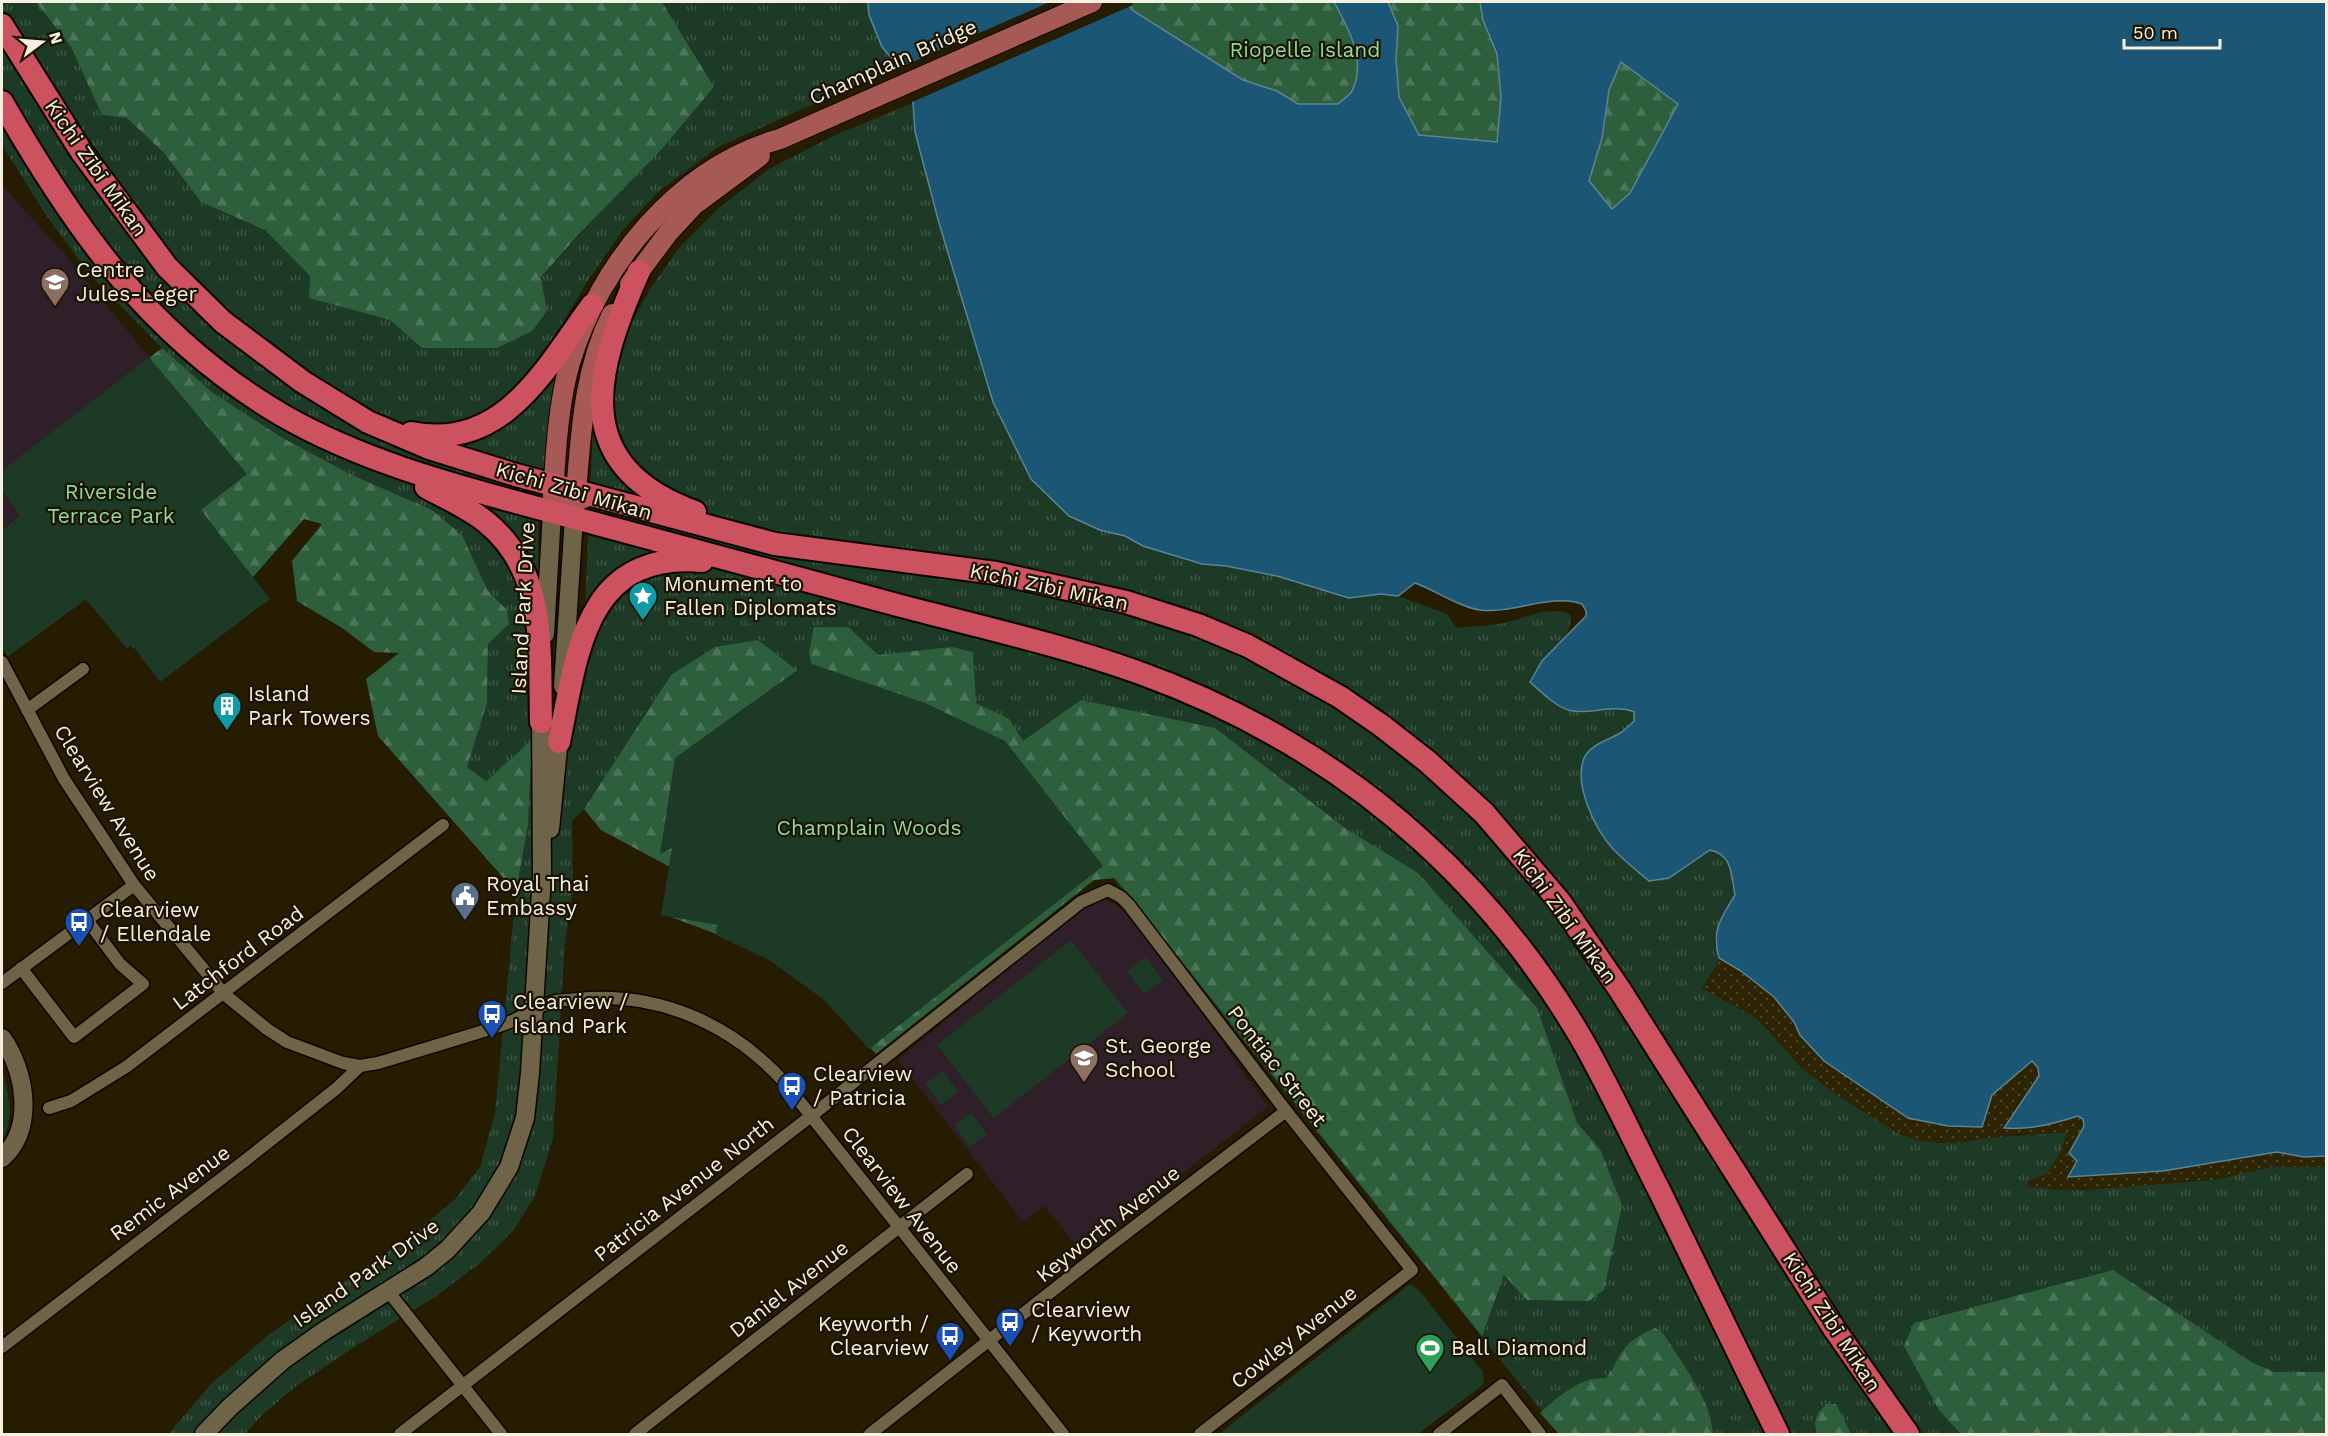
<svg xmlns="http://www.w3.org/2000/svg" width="2328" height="1436" font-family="'Work Sans',sans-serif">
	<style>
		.education { fill: #2f1f28 }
		.grass { fill: url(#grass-tufts) }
		.forest { fill: url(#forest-firs) }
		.sand { fill: url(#sand-dots) }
		.green { fill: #1c3a25 }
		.water { fill: #1c5675; stroke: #5d8495; stroke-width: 1.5; fill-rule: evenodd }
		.pier { fill: #261c01 }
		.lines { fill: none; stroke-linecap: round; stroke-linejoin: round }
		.street-casing { stroke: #0f0600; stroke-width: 15 }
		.secondary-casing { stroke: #0f0600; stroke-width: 21 }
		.primary-casing { stroke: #0f0600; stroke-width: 22 }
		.highway-casing { stroke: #0f0600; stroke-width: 26 }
		.street { stroke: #6f6447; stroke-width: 12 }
		.secondary { stroke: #6f6447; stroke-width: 18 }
		.primary { stroke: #a75956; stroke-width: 20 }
		.highway { stroke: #cd5260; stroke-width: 22 }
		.labels { text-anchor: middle; stroke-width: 4.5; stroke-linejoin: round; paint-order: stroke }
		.park-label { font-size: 21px; fill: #8edaa3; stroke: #1c1300 }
		.street-label { font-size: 21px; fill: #f6f0e0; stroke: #1c1300 }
		.poi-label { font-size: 21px; fill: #f6f0e0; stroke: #1c1300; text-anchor: start }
	</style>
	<defs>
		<pattern id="grass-tufts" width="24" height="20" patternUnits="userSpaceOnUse" patternTransform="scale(1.5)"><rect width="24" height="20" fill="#1c3a25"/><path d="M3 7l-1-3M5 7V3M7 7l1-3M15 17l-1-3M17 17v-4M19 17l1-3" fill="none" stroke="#3e5744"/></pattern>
		<pattern id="forest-firs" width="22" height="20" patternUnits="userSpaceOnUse" patternTransform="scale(1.5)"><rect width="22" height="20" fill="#2d5f3d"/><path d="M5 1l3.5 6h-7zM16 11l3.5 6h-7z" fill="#4c7659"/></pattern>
		<pattern id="sand-dots" width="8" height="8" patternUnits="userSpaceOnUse" patternTransform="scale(1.5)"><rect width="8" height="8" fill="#2c2403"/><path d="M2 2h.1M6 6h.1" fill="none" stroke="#4b4427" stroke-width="1.8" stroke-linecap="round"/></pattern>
	</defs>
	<rect width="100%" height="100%" fill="#261c01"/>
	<!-- education -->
	<path class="education" d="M2,185L67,257L149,357L2,471Z
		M2,490L21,516L2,531Z
		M1105,899L1118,906L1126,914L1202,1014L1268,1107L1081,1252L1045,1206L1023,1222L898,1060L1078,911Z"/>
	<!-- grass -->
	<path class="grass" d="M2,2H36L71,47L102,115L127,118L164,153L201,202L265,230L310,276L309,298L390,320L422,347L547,311L541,277L714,87L662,2H868L882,47L899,66L718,147L657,193L623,230L589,279L534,371L561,362L555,383L538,518L539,583L531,619L533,740L572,742L583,669L588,613L585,607L594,406L621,342L650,289L679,248L720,207L769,169L835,135L913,103L915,132L939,223L993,402L1031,479L1050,498L1069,516L1100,530L1125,536L1143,546L1202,564L1226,566L1277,576L1348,598L1381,594L1398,596L1447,614L1456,628C1470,626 1484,626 1498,624C1522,621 1546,604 1570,614C1575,633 1554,648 1542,661L1543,695L1571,711L1615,708L1634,712L1635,721L1621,733L1599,743L1580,771C1589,821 1609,849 1649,881L1669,878L1710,850C1733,855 1731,875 1735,895L1718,924L1714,942L1719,958L1717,965L1702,988L1758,1019L1802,1068L1836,1094L1901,1135L1939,1143H1956L1986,1138L2068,1132L2060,1153L2047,1174L2029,1181L2050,1189L2084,1190L2213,1180L2271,1167H2326V1434H1560L1103,866L813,672L671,675L584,809L572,821L573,891L565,943L553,1138L535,1196L513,1231L480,1263L438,1295L356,1346L295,1387L262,1415L245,1434H169L179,1421L213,1382L270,1334L420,1229L455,1199L480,1167L495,1113L516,892L528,825L532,741L486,781L467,767L487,703L488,644L507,610L488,591L462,535L432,510L352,475L281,437L213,393L162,348L91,276L46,215L2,145Z"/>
	<!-- forest -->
	<path class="forest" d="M36,2H662L714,87L660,151L580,233L541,277L547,311L532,331L497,348H422L390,320L309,298L310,276L265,230L201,202L164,153L127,118L102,115L71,47Z
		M1128,2H1334C1349,27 1367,61 1352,91C1349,96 1343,100 1338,104H1298L1277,91L1243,80L1132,9Z
		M1388,2H1480L1483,20L1497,54L1501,97L1498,142L1419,135L1399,97L1396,59L1398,26Z
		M1621,61L1678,104L1630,193L1612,210L1589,181L1602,138L1609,90Z
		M162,348L213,393L281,437L352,475L432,510L462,535L488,591L507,610L509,624L488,644L487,703L467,767L486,781L532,740L528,825L516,892L378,736L366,679L399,653L374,652L342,628L297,601L292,561L322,524L304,519L253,577L222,580L134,648L131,645L127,648L86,599L8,656L2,646V531L21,516L2,490V471Z
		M814,627H848L878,655L952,647L973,652L976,703L1009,719L1023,741L1081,700L1215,728L1345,828L1418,873L1537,1008L1577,1123L1600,1149L1622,1205L1604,1290L1588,1301L1527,1300L1504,1275L1482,1336L1115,878L1094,880L876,1054L818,992L748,946L663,914L670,867L601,830L584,809L671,675L715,647L758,640L799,672H813L809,652Z
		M2113,1270L2251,1362L2274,1372H2326V1434H1961L1939,1410L1904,1346L1914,1323Z
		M1655,1328L1662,1332L1669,1342C1684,1367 1714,1405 1712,1434H1559L1540,1413C1559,1396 1579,1377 1606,1378C1612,1371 1614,1366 1618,1358C1626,1343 1640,1334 1655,1328Z
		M1827,1404H1836L1851,1434H1817C1813,1421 1816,1413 1827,1404Z"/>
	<!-- sand -->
	<path class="sand" d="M1719,958C1752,978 1783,999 1800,1035L1992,1095L2032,1061L2038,1068L2039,1076L2005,1128C2031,1130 2053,1123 2078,1116L2084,1119V1126L2069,1153L2077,1161L2068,1176L2163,1171L2277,1152L2304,1157L2326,1156V1167H2271L2213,1180L2084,1190L2027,1187L2028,1181L2048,1174L2060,1153L2067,1132L1986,1138L1956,1143L1920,1141L1901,1135L1836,1094L1802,1068L1758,1019L1702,988L1714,972Z"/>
	<!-- green -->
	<path class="green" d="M149,357L247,474L201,510L270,599L160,682L132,645L127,648L86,599L8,656L2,646V531L21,516L2,490V471Z
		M737,597L809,663L925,703L1005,741L1103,866L869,1049L823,999L769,960L716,935L717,925L661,915L672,848L660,854L675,758L799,669L728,604Z
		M1071,940L1128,1013L994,1118L937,1045Z
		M1146,957L1163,980L1144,994L1127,971Z
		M2,1070C9,1093 15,1118 2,1140Z
		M943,1071L958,1092L941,1105L925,1084Z
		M971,1113L987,1134L970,1147L954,1125Z
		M1410,1284L1419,1290L1483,1372L1484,1384L1418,1434H1219Z"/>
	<!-- water -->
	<path class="water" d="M868,2H1128L1132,10L1243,80L1277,91L1298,104H1338C1342,100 1349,96 1352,91C1367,61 1348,27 1334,2H1388L1398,26L1396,59L1399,97L1419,135L1497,142L1501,97L1497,54L1483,20L1480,2H2326V1156L2304,1157L2277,1152L2163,1171L2068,1177L2077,1161L2069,1153L2084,1126L2083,1119L2078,1116C2053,1124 2030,1130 2004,1128L2039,1076L2038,1068L2032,1061L1992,1095L1982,1127L1948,1126L1908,1118L1824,1061L1800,1035L1794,1022L1774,997L1741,971L1719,958C1711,930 1721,918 1735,895C1731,875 1733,855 1710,850L1669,878L1649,881C1637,871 1625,861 1614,850C1595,830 1572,782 1585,756C1592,744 1609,740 1620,733C1625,730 1630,725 1634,721V712C1613,704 1594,714 1573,711C1559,710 1540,691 1530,682L1542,661L1586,616V611L1582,604C1552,593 1512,614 1480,610C1459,607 1435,590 1415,583L1398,596L1381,594L1349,598L1277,576L1226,566L1202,564L1143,546L1125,536L1100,530L1069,516L1031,479L993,402L939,223L915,132L913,103L899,66L882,47L869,15ZM1621,62L1678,104L1630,193L1612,209L1589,181L1602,138L1609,90Z"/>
	<!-- pier -->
	<path class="pier" d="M1050,2H1131L1133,5L910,103L897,69Z"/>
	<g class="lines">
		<!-- street casing -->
		<g class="street-casing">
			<path id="street" d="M2,662L64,779L134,885L224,994L267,1029L287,1042L343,1063L360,1066L378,1063C420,1050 463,1038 505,1024C521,1018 539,1005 555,1001C562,1000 570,1000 577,999C658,991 732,1024 785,1083L1063,1434
				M27,710L83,669
				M21,968L74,1037L143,984L120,964L87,920
				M2,983L134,885
				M49,1108L71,1101L126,1067L443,825
				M388,1291L501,1434
				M2,1347L247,1159L337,1088L360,1066
				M400,1434L811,1116L1081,902L1108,890L1121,897L1129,905L1286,1111L1412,1270L1200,1434
				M635,1434L967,1174
				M870,1434L1108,1247L1286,1111
				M1439,1434L1502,1385L1540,1434"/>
		</g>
		<!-- secondary casing -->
		<g class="secondary-casing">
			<path id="secondary" d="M545,634L552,512
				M563,686L574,518
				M550,829L560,729
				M2,1038C26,1072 35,1128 2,1158
				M204,1434L230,1407L283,1360L324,1331L426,1267L447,1250L481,1213L509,1167L525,1118L530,1073L542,875L541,710"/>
		</g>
		<!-- primary casing -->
		<g class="primary-casing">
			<path id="primary" d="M630,284L668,233L694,205L760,156
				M588,496L552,512C555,466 557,407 570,363C599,265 679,167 780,139L1092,2
				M575,504C581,439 582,374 612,314"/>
		</g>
		<!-- highway casing -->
		<g class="highway-casing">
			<path id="highway" d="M2,25L81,151L167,267L223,322L303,382L368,422L429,448L516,475L775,544L996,573L1126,602L1198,625L1248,646L1340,697L1382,726L1428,762L1484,813L1560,902L1620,990L1835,1330L1908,1434
				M2,102C76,231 151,338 282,415C370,466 473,490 571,517C681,547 791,577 901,606C981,627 1062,645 1140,673C1243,710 1341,767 1422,841C1487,900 1540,967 1584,1043C1611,1091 1634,1141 1659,1190C1699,1272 1738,1353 1778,1434
				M639,271C595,371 567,465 695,512
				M411,433C504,452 546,367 592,305
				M426,487C446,498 469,508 486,522C548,572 539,651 541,722
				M559,742C577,655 584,551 702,561"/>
		</g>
		<!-- street -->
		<use href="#street" class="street"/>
		<!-- secondary -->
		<use href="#secondary" class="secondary"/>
		<!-- primary -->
		<use href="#primary" class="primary"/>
		<!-- highway -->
		<use href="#highway" class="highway"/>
	</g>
	<!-- icons -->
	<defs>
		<g id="school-pin" transform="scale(1.5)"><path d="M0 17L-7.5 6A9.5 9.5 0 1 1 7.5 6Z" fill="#8d6e63" stroke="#1c1300"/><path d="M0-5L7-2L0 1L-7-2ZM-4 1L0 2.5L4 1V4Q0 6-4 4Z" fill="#fff"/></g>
		<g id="sight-pin" transform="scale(1.5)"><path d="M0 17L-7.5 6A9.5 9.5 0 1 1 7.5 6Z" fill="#0f9aa8" stroke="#1c1300"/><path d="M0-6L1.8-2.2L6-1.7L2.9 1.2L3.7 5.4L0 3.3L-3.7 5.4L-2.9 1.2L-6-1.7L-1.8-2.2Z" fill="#fff"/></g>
		<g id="building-pin" transform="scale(1.5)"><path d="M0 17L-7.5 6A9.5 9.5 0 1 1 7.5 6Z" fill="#0f9aa8" stroke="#1c1300"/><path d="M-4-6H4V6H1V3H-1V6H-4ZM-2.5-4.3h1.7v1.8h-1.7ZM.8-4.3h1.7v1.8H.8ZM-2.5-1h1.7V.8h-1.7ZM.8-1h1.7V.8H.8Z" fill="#fff"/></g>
		<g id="civic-pin" transform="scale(1.5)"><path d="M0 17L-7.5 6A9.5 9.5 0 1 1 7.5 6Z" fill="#5c6f8a" stroke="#1c1300"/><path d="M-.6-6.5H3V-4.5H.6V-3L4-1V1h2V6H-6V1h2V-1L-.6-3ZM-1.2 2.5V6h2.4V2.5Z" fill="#fff"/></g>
		<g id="bus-pin" transform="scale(1.5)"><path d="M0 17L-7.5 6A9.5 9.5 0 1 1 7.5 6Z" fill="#1a4fb4" stroke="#1c1300"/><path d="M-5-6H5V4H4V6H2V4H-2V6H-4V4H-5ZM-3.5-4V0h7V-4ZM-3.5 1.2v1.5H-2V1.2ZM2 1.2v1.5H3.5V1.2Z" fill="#fff"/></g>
		<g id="stadium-pin" transform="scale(1.5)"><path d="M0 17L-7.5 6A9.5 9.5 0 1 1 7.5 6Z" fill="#2e9e5b" stroke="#1c1300"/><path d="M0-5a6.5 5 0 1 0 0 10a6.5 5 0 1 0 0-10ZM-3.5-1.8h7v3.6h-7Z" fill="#fff"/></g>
	</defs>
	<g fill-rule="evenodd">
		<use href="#school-pin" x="55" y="282"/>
		<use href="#sight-pin" x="643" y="596"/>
		<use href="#building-pin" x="227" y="706"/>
		<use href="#civic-pin" x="465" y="896"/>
		<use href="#bus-pin" x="79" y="922"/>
		<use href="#bus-pin" x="492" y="1014"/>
		<use href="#school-pin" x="1084" y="1058"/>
		<use href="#bus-pin" x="792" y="1086"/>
		<use href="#bus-pin" x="1010" y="1322"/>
		<use href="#bus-pin" x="950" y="1336"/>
		<use href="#stadium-pin" x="1430" y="1348"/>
	</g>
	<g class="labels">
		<!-- park labels -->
		<g class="park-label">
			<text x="1305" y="57">Riopelle Island</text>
			<text x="111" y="499">Riverside<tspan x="111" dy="24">Terrace Park</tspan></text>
			<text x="869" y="835">Champlain Woods</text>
		</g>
		<!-- street labels -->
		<g class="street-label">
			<text transform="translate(893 62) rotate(-24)" y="7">Champlain Bridge</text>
			<text transform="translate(96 168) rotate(55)" y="7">Kichi Zībī Mīkan</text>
			<text transform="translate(574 491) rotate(16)" y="7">Kichi Zībī Mīkan</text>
			<text transform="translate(1049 587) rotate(12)" y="7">Kichi Zībī Mīkan</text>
			<text transform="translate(523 608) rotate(-87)" y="7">Island Park Drive</text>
			<text transform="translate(107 803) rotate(58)" y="7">Clearview Avenue</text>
			<text transform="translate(1565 916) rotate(54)" y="7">Kichi Zībī Mīkan</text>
			<text transform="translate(238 958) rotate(-37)" y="7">Latchford Road</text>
			<text transform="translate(1277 1066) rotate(52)" y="7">Pontiac Street</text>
			<text transform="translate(684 1189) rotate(-38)" y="7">Patricia Avenue North</text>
			<text transform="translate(170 1193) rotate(-37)" y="7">Remic Avenue</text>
			<text transform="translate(902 1200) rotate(52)" y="7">Clearview Avenue</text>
			<text transform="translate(1108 1224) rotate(-38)" y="7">Keyworth Avenue</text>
			<text transform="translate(366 1273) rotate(-35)" y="7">Island Park Drive</text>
			<text transform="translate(789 1289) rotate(-38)" y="7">Daniel Avenue</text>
			<text transform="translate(1832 1322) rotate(57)" y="7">Kichi Zībī Mīkan</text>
			<text transform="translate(1294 1337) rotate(-38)" y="7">Cowley Avenue</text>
		</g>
		<!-- poi labels -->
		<g class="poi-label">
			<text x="76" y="277">Centre<tspan x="76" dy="24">Jules-Léger</tspan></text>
			<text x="664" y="591">Monument to<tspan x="664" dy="24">Fallen Diplomats</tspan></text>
			<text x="248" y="701">Island<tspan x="248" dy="24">Park Towers</tspan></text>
			<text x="486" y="891">Royal Thai<tspan x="486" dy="24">Embassy</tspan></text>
			<text x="100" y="917">Clearview<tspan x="100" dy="24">/ Ellendale</tspan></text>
			<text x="513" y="1009">Clearview /<tspan x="513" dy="24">Island Park</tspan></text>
			<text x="1105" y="1053">St. George<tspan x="1105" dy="24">School</tspan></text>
			<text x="813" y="1081">Clearview<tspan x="813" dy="24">/ Patricia</tspan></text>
			<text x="1031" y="1317">Clearview<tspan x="1031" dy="24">/ Keyworth</tspan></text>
			<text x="929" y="1331" text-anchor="end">Keyworth /<tspan x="929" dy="24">Clearview</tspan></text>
			<text x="1451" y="1355">Ball Diamond</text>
		</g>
	</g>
	<!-- border -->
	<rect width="2328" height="1436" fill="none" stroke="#f6f0e0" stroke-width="6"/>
	<!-- north arrow -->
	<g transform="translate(42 42) rotate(74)" stroke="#1c1300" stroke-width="4.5" paint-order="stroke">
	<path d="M0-4.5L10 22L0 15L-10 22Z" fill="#f6f0e0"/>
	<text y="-9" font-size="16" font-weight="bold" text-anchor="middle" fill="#f6f0e0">N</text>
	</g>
	<!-- scale -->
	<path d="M2124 39v9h96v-9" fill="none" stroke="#f6f0e0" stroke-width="3"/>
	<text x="2133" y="39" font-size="18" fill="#f6f0e0" stroke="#1c1300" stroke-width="4.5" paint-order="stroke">50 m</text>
</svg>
